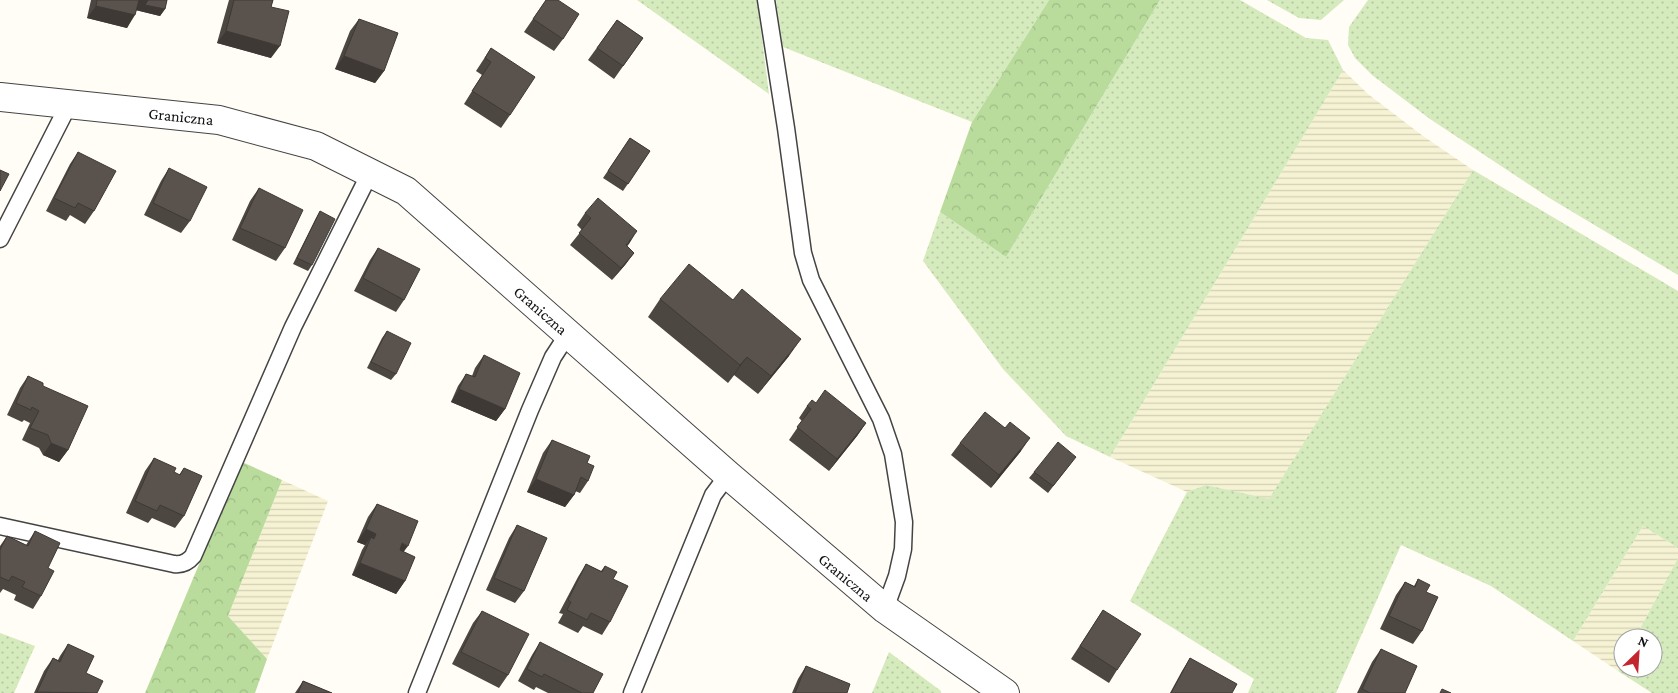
<svg xmlns="http://www.w3.org/2000/svg" width="1678" height="693" font-family="'Crimson Pro',serif">
	<style>
		.farmland { fill: url(#farmland-rules) }
		.grass { fill: url(#grass-dots) }
		.forest { fill: url(#forest-crowns) }
		.lines { fill: none; stroke-linecap: round; stroke-linejoin: round }
		.service-casing { stroke: #444; stroke-width: 19 }
		.tertiary-casing { stroke: #444; stroke-width: 30 }
		.service { stroke: #fff; stroke-width: 16 }
		.tertiary { stroke: #fff; stroke-width: 28 }
		.wall { fill: #4d4742 }
		.shaded-wall { fill: #3f3936 }
		.building { fill: #5a524d; stroke: #3f3936 }
		.labels { text-anchor: middle; stroke-width: 5; stroke-linejoin: round; paint-order: stroke }
		.street-label { font-size: 16px; fill: #111; stroke: #fff }
	</style>
	<defs>
		<pattern id="farmland-rules" width="6" height="5" patternUnits="userSpaceOnUse" patternTransform="scale(1.25)"><rect width="6" height="5" fill="#f6f3d4"/><path d="M0 2.5h6" fill="none" stroke="#d2cfb5"/></pattern>
		<pattern id="grass-dots" width="8" height="8" patternUnits="userSpaceOnUse" patternTransform="scale(1.25)"><rect width="8" height="8" fill="#d5ebbd"/><path d="M2 2h.1M6 6h.1" fill="none" stroke="#b6c8a1" stroke-width="1.8" stroke-linecap="round"/></pattern>
		<pattern id="forest-crowns" width="20" height="18" patternUnits="userSpaceOnUse" patternTransform="scale(1.25)"><rect width="20" height="18" fill="#b9dc9c"/><path d="M2 6a3 3 0 1 1 6 0M12 15a3 3 0 1 1 6 0" fill="none" stroke="#9ebc85"/></pattern>
	</defs>
	<rect width="100%" height="100%" fill="#fffdf5"/>
	<!-- farmland -->
	<path class="farmland" d="M1343,70L1368,94L1423,136L1473,170L1269,500L1206,485L1187,492L1110,457Z
		M282,480L328,501L267,659L228,616Z
		M1643,526L1678,548V558L1635,638H1623V661L1618,671L1573,641Z"/>
	<!-- grass -->
	<path class="grass" d="M637,0H757L769,94Z
		M776,0H1049L972,122L783,47Z
		M1160,0H1240L1306,38L1328,40L1343,70L1110,457L1066,436L1003,369L923,261L940,212L1006,257Z
		M1267,0H1344L1321,20L1299,18Z
		M1368,0H1678V275L1551,199L1430,119L1372,75L1355,58L1348,45L1349,27Z
		M1473,170L1678,291V548L1643,526L1573,641L1491,586L1401,545L1336,693H1248L1254,679L1130,601L1187,492L1206,485L1269,499Z
		M1678,558V693H1652L1618,671L1623,661V668H1653V638H1635Z
		M0,633L35,646L14,693H0Z
		M889,652L941,691V693H872Z"/>
	<!-- forest -->
	<path class="forest" d="M1049,0H1160L1006,257L940,212L972,122Z
		M242,462L282,480L228,616L267,659L255,693H145Z"/>
	<g class="lines">
		<!-- service casing -->
		<g class="service-casing">
			<path id="service" d="M766,0L786,128L803,253L811,280L881,419L893,454L904,522L903,549L897,576L885,609
				M0,239L69,104
				M0,526L174,564C181,565 188,562 193,556L293,327L370,173
				M417,693L530,410L553,357L568,334
				M632,693L713,495L728,475"/>
		</g>
		<!-- tertiary casing -->
		<g class="tertiary-casing">
			<path id="tertiary" d="M0,97L219,120L316,146L406,191L728,475L885,609L1005,693"/>
		</g>
		<!-- service -->
		<use href="#service" class="service"/>
		<!-- tertiary -->
		<use href="#tertiary" class="tertiary"/>
	</g>
	<!-- wall -->
	<path class="wall" d="M91,0H167L165,9L160,16L136,10L127,28L87,18Z
		M229,0H273L271,7V58L217,43Z
		M546,0L563,39L554,51L524,32Z
		M359,19L384,71L375,83L335,69L350,31Z
		M617,20L643,38L614,79L588,60Z
		M491,48L510,115L501,128L464,104L482,75L476,71Z
		M630,138L650,151L623,191L603,178Z
		M78,152L94,211L85,224L70,215L66,221L46,211L70,164Z
		M169,168L190,221L181,233L144,215L161,181Z
		M259,188L285,248L276,261L232,240L250,201Z
		M320,211L312,265L308,271L293,264L316,218Z
		M585,213L634,253L625,265L612,280L570,245L582,230L577,225Z
		M378,248L404,300L396,312L354,291L370,260Z
		M660,299L789,356L758,394L734,375L728,383L648,317Z
		M387,331L396,374L391,380L367,368L382,338Z
		M484,355L505,409L496,421L451,402L458,386L466,374L472,376L475,368Z
		M28,376L43,386L68,450L59,462L43,455L39,448L22,440L30,423L24,420L22,422L7,415L20,388Z
		M816,403L866,423L857,436L829,471L789,440L802,421L799,418L807,406Z
		M1005,428L1021,451L991,488L951,455L960,443Z
		M552,440L587,463L588,481L580,493L575,491L574,495L565,507L527,492L543,453Z
		M154,458L174,472L179,475L184,468V516L175,528L152,518L148,523L126,513L145,471Z
		M1071,463L1048,493L1029,478L1034,472Z
		M377,504L404,552L405,581L396,594L352,575L362,550L365,545L357,542L368,517Z
		M517,525L524,591L515,603L486,590L509,538Z
		M35,531L48,568L41,596L33,609L14,600L16,595L3,589L0,593V546L7,536L26,545Z
		M586,564L601,571L605,566L613,579L610,622L602,635L583,626L578,633L558,623L563,614L559,613L578,577Z
		M1418,579L1426,592L1422,631L1413,644L1380,629L1396,595L1405,582L1414,586Z
		M1103,610L1117,670L1109,683L1071,659Z
		M482,611L508,675L499,688L452,664L473,623Z
		M540,642L593,693H548L536,687L534,690L518,681L532,655Z
		M68,644L97,693H34L44,671L53,658L58,660L60,656Z
		M1381,649L1405,693H1357L1372,662Z
		M1190,658L1232,693H1170L1182,671Z
		M806,666L847,693H792L798,679Z
		M303,681L332,693H295Z"/>
	<!-- shaded-wall -->
	<path class="shaded-wall" d="M137,0H148L165,9L160,16L131,9Z
		M96,6L135,15L127,28L87,18Z
		M226,31L280,46L271,58L217,43Z
		M344,56L384,71L375,83L335,69Z
		M637,231L629,244L617,258L626,245Z
		M634,253L625,265L612,280L621,268Z
		M801,339L789,356L758,394L771,376Z
		M747,357L734,375L728,383L740,365Z
		M459,389L505,409L496,421L451,402Z
		M866,423L857,436L829,471L837,459Z
		M1030,438L1021,451L991,488L999,475Z
		M51,443L68,450L59,462L43,455Z
		M536,479L574,495L565,507L527,492Z
		M366,529L376,534L368,546L371,537L365,545L357,542Z
		M402,543L408,546L399,558L394,556Z
		M360,563L405,581L396,594L352,575Z"/>
	<!-- building -->
	<path class="building" d="M97,0H139L135,15L96,6Z
		M148,0H167L165,9L145,5Z
		M234,0H273L271,7L289,11L280,46L226,31Z
		M546,0H558L579,14L563,39L533,19Z
		M359,19L398,33L384,71L344,56Z
		M617,20L643,38L623,66L597,48Z
		M491,48L535,77L510,115L472,91L491,62L485,58Z
		M630,138L650,151L628,184L608,171Z
		M78,152L116,171L94,211L78,203L75,208L54,198Z
		M169,168L207,187L190,221L153,203Z
		M0,170L9,174L0,191Z
		M259,188L303,210L285,248L240,228Z
		M598,198L637,231L626,245L634,253L621,268L579,233L591,218L585,213Z
		M320,211L335,219L312,265L297,258Z
		M378,248L420,269L404,300L363,278Z
		M689,264L733,300L742,289L801,339L771,376L747,357L740,365L660,299Z
		M387,331L411,343L396,374L371,362Z
		M484,355L520,373L505,409L459,389L466,374L475,377Z
		M28,376L43,383V386L88,406L68,450L51,443L48,435L30,428L39,411L32,407L31,410L16,403Z
		M825,390L866,423L837,459L797,427L811,409L807,406L812,400L816,403Z
		M985,412L1005,428L1010,422L1030,438L999,475L960,443Z
		M552,440L590,456L587,463L594,466L588,481L581,477L574,495L536,479Z
		M1058,442L1076,457L1053,486L1034,472Z
		M154,458L176,468L174,472L180,475L184,468L202,476L184,516L160,505L157,511L135,501Z
		M377,504L418,521L408,546L402,543L400,550L415,557L405,581L360,563L371,537L374,539L376,534L366,529Z
		M517,525L547,538L524,591L494,578Z
		M35,531L60,543L48,568L54,571L41,596L22,587L25,582L12,576L9,581L0,577V550L7,536L28,546Z
		M586,564L602,572L605,566L617,572L613,579L628,586L610,622L591,613L587,620L567,610L571,602L568,600Z
		M1418,579L1430,585L1426,592L1438,597L1422,631L1389,616L1405,582L1415,587Z
		M1103,610L1141,634L1117,670L1080,646Z
		M482,611L529,634L508,675L461,652Z
		M540,642L603,674L593,693H582L544,674L542,677L527,669Z
		M68,644L94,656L86,673L103,681L97,693L37,692L53,658L60,662Z
		M1381,649L1417,666L1405,693H1370L1362,689Z
		M1190,658L1237,684L1232,693H1171Z
		M806,666L850,684L847,693H795Z
		M303,681L332,693H298Z
		M1442,689L1451,693H1440Z"/>
	<g class="labels">
		<!-- street labels -->
		<g class="street-label">
			<text transform="translate(181 116) rotate(6)" y="6">Graniczna</text>
			<text transform="translate(541 310) rotate(41)" y="6">Graniczna</text>
			<text transform="translate(846 577) rotate(40)" y="6">Graniczna</text>
		</g>
	</g>
	<!-- north arrow -->
	<g transform="translate(1638 653) rotate(25)"><circle r="24" fill="#ffffff" stroke="#a0a0a0"/>
	<path d="M0-4L9 19L0 12L-9 19Z" fill="#c4262e"/>
	<text y="-8" font-size="14" font-weight="bold" text-anchor="middle" fill="#111111">N</text>
	</g>
</svg>
